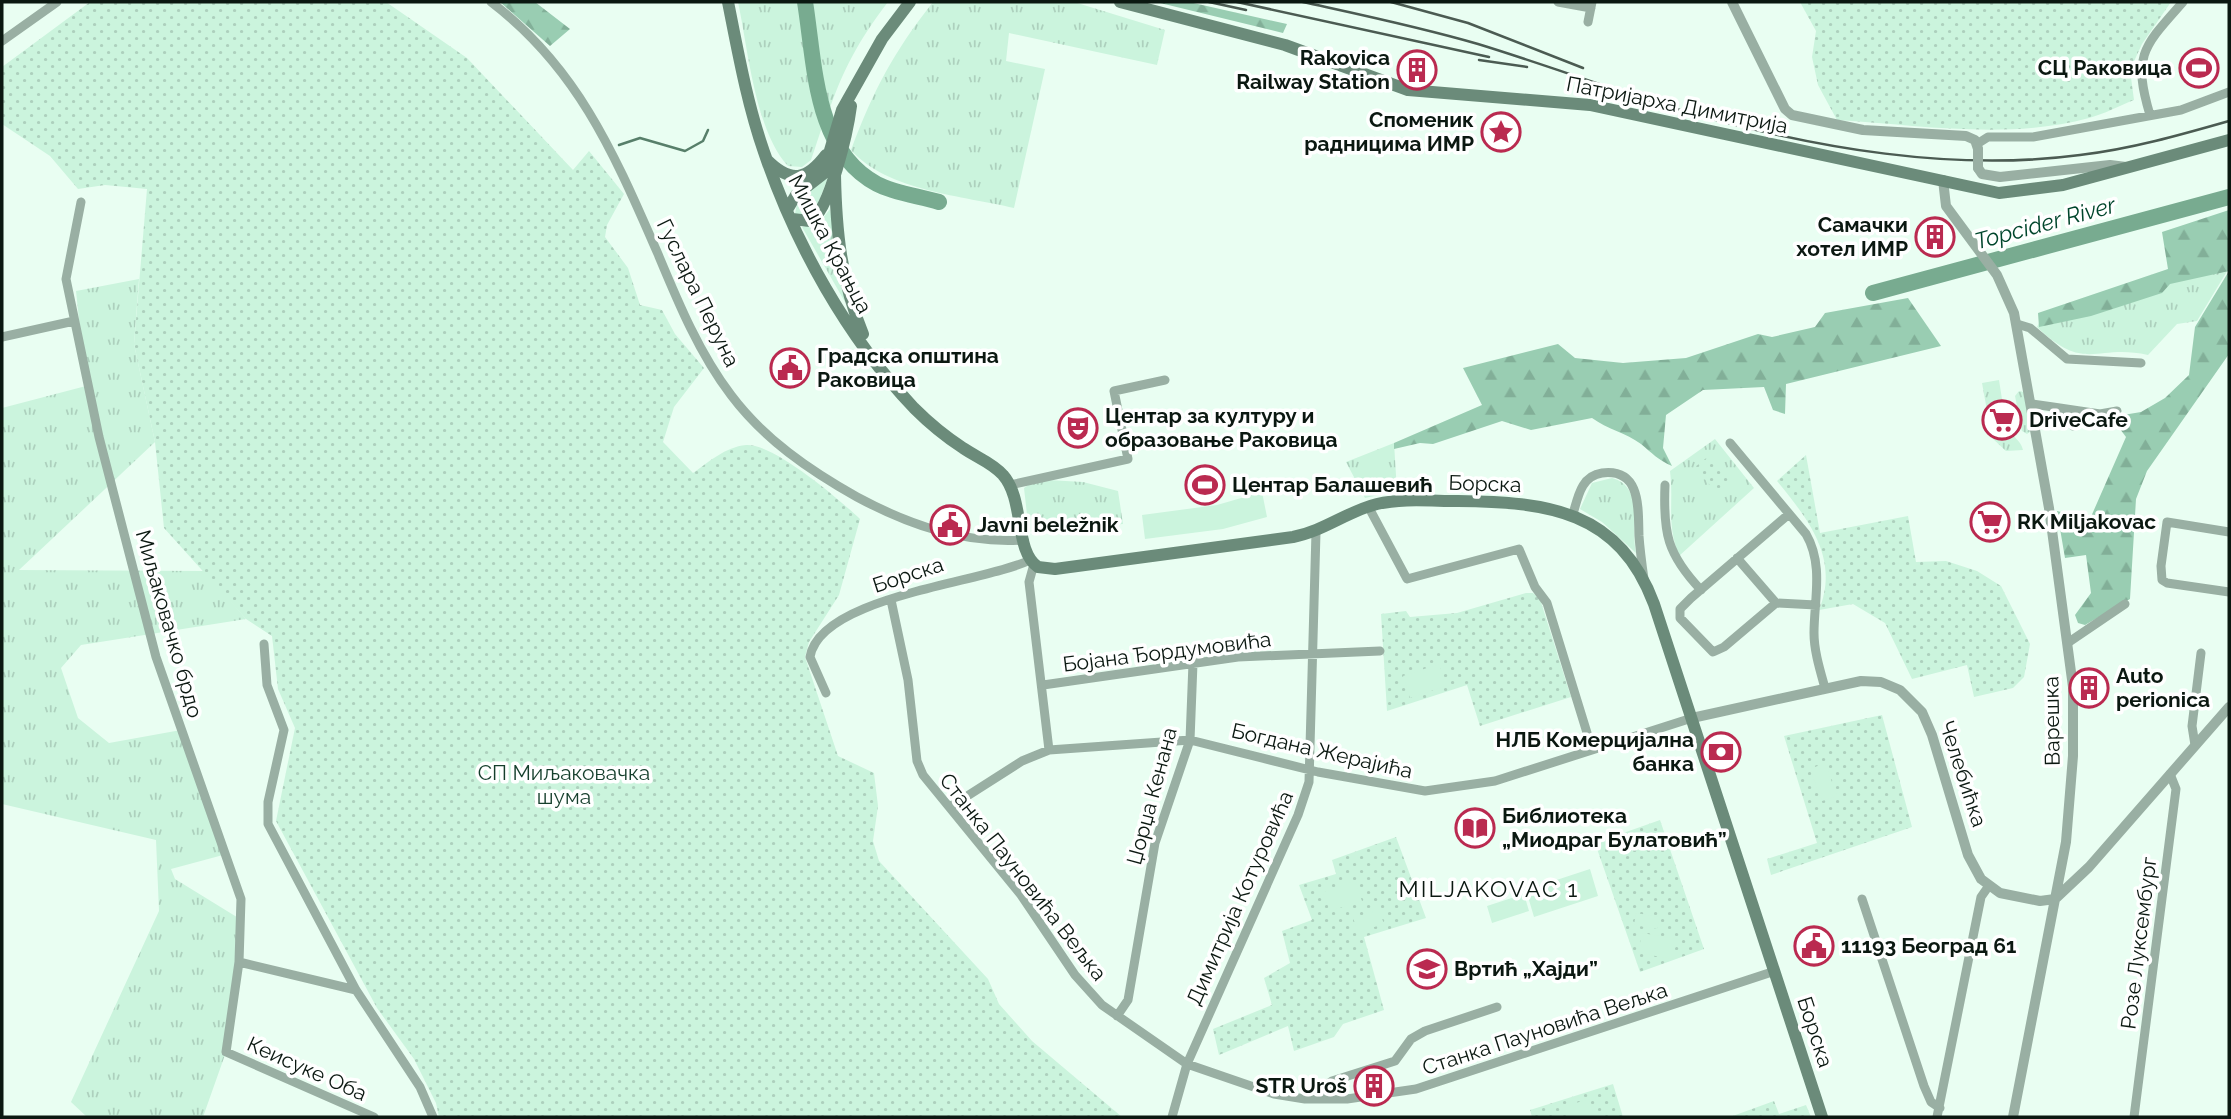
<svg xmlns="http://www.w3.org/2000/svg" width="2231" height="1119" font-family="Raleway,sans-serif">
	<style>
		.grass { fill: url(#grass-tufts) }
		.forest { fill: url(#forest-firs) }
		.park { fill: url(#park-dots) }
		.pitch { fill: #cbf4dd }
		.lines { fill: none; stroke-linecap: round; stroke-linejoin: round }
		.stream { stroke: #577f6a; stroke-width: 2.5 }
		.river { stroke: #78ab90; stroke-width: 16 }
		.minor { stroke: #99afa3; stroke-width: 9 }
		.tertiary { stroke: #99afa3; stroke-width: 10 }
		.secondary { stroke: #6b8b7a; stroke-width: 12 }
		.rail { stroke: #4b5b52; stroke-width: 2.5 }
		.tertiary-bridge { stroke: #99afa3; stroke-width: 10 }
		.labels { text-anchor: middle; stroke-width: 7; stroke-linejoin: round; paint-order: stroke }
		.poi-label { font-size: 21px; font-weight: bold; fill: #0b1811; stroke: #fff; text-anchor: start }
		.street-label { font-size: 21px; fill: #0b1811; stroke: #fff }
		.park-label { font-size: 21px; fill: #153f2c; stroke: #fff }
		.water-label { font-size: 23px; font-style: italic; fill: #00462c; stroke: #fff }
		.neighbourhood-label { font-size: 23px; letter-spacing: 2px; fill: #0b1811; stroke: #fff }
	</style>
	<defs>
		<pattern id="grass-tufts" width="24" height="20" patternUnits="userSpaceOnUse" patternTransform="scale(1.75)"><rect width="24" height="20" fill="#cbf4dd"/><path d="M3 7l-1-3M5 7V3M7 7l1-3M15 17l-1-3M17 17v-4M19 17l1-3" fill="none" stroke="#add0bd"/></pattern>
		<pattern id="forest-firs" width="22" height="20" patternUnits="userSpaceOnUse" patternTransform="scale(1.75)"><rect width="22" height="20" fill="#99cdb2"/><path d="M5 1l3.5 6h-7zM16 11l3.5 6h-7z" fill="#82af98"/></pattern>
		<pattern id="park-dots" width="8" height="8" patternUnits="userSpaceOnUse" patternTransform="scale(1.75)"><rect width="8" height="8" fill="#cbf4dd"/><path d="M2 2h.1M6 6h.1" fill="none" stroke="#add0bd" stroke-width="1.8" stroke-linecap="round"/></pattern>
	</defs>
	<rect width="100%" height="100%" fill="#e9fef2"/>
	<!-- grass -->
	<path class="grass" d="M738,2H802L823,124L811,160L802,167L788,166C755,131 748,48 738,2Z
		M808,2H888C860,38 841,73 827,117Z
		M933,2H1074L1165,30L1157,65L1009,33L1006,61L1045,69L1014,208C964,196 887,191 851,150C874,89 893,53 933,2Z
		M829,175L813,216L795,214L798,198Z
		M830,209L846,301L845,302L802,227L820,222Z
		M2229,268L2197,321L2177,324L2148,355C2096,343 2086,374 2037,327L2040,321L2171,277Z
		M139,279L134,344L155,442L19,570L205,571L246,619L81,645L61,668L78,718L109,743L181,730L223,855L171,869L175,879L240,919L226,1052L203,1117H87L71,1102L159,911L156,840L2,804V408L86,386L76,291Z
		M1999,380L2004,412L1994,414L1996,424L2007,423C2009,436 2021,439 2023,450L2006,451L1992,438L1982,383Z
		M2019,391L2024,392L2031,431L2027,434L2022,431L2015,396Z
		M1715,439L1754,488L1679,556C1666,522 1674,504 1670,471Z
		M1394,443L1397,491L1365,498L1346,462Z
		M1612,478C1645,487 1630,527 1636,553L1602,522L1580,509L1592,483Z
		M1048,480L1083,482L1118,491L1123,524L1029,532L1024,488L1031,483Z"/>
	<!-- forest -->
	<path class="forest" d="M500,2H535L570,29L550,46Z
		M1156,2H1189L1287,24L1283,33Z
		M2229,210V354L2147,471L2136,499L2130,599L2085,625L2078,623L2075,615L2091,593L2086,555L2065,558L2057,511L2090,519L2126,437L2111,417L2141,412L2165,398L2189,375L2195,327L2229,271L2170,284L2162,293L2091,316L2039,327L2038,313L2168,269L2162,232Z
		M1908,298L1941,346L1786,384L1785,414L1773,410L1764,387L1703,390L1666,415L1663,448L1672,466C1658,460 1652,453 1641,444C1626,433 1607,429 1592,418L1531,430L1502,421L1433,444L1420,443L1394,449V443L1482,405L1463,368L1558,344L1575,358L1623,363L1686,358L1758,334L1772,337L1815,327L1825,313Z"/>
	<!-- park -->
	<path class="park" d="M90,2H386L467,58L573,170L589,151L624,194L607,225L605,237L628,268L640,305L662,310L675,334L704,368L674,407L663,442L693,473C709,462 725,447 746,445C773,443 839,499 860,519L839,595L809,642L805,657L838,756L874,773L878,806L873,841L879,861L988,979L999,1004L1032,1041L1122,1117H439L436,1103L414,1059L377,1008L276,821L295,728L278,689L272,636L246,619L164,528L155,442L134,344L147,189L105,185L78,189L50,156L2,124V67Z
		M1800,2H2171L2142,44L2130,70L2134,100C2119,106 2104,114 2089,118C2008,140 1919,125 1837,120L1818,85L1812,57L1816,31Z
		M1710,455L1733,483L1718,495L1695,467Z
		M1806,455L1820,533L1908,516L1916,562L1946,561L1977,571L2001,586L2030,644L2024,677L2013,688L1974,697L1967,665L1912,679L1885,623L1853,604L1819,610C1840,558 1808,519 1777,481Z
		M1526,593H1533L1540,599L1571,697L1480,726L1467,685L1387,711L1381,614L1406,611L1410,617L1457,613Z
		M1882,715L1912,827L1771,875L1767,859L1817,843L1784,736Z
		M1660,820L1704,949L1640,972L1595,843Z
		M1396,837L1426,918L1364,937L1384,1010L1343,1024L1334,1037L1294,1051L1288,1026L1219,1055L1213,1029L1272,1005L1264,978L1290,963L1282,931L1312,920L1299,885L1336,874L1332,860Z
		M1613,1084L1623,1117H1532L1530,1110Z
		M1774,1101L1779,1114L1806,1105L1811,1117H1730Z"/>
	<!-- pitch -->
	<path class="pitch" d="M1262,492L1267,517L1223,529L1145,539L1142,515L1217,505Z
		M1439,664L1446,686L1410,698L1403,676Z
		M1825,763L1837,796L1822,801L1810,769Z
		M1590,869L1598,896L1534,917L1526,890Z
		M1355,881L1362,901L1330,911L1323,892Z
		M1524,894L1529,911L1492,923L1487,906Z
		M1379,910L1384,924L1358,932L1353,918Z
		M1636,913L1660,917L1657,929L1634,925Z
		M1642,933L1677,939L1673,959L1638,953Z
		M1589,1099L1595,1117H1569L1566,1106Z"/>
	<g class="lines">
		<!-- stream -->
		<path class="stream" d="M619,145L640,138L685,151L703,141L708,130"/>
		<!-- river -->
		<path class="river" d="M805,2C815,63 814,151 877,184C894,193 919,196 939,202
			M1873,293L2229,197"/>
		<!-- minor -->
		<path class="minor" d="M491,2C579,69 615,156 658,254C678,302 699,353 731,395C764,439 809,470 857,497C909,525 964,544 1024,540
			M1558,2L1591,8
			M1588,22L1592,2
			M2,41L57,2
			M2150,115C2132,55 2144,46 2183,2
			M1977,144L1988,137H2033L2181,110L2229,92
			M81,202L66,279L99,437L156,657L241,899L239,962L226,1052L374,1117
			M2017,324L2030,328L2067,359L2141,363
			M2,337L74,321
			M2032,404L2053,407L2073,426
			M2053,407L2100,414L2117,411
			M1730,443L1806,534C1824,565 1814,600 1814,633C1814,651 1820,670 1825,688
			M1010,485L1128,459L1114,391L1165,380
			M1665,485C1663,533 1667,554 1701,590
			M1368,506L1407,579L1519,549L1535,587L1547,603L1592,749
			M1573,514C1578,497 1581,476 1602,473C1642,468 1638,510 1639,536C1640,550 1642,565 1644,579
			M1789,514L1691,598L1680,609V618L1713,652L1724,647L1776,603L1816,605
			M2229,532L2167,522L2161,566L2162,580L2167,583L2229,592
			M1737,558L1776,603
			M1034,564L1029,582L1049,750
			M891,600L908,680L917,761L923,775L1021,895L1075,975L1102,1005L1187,1064L1274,1094L1305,1099H1347L1416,1089L1775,971
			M2069,642L2125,604
			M264,644L267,685L284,730L268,802V824L356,990L420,1087L433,1117
			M1043,685L1238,657L1380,651
			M826,693L810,657C820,596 983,583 1030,560
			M2195,745L2192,726L2201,653
			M950,807L1022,761L1049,750L1190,740L1318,772L1425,791L1495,781L1692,718
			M1862,899L1924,1086L1931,1102L1940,1108
			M239,962L356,990
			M1117,1016L1128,1000L1155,843L1190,740L1193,663
			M1327,1099V1085L1332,1081L1395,1061L1411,1039L1425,1031L1497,1007
			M1172,1117L1187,1064L1298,815L1309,782L1316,532
			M1937,1117L1981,897L1988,887
			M2134,1117L2176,789L2170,774"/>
		<!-- tertiary -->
		<path class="tertiary" d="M1732,2L1785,109L1792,115L1863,130L1966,136L1975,140L1978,149
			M1978,168L1982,174L2000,177L2110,165L2126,167
			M1943,180L1946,206L1997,275L2014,313L2049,508L2073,687V756L2066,842L2013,1117
			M1692,718L1861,681L1881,682L1900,690L1922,712L1932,735L1968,855L1981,879L2000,893L2040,901L2055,899L2089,867L2229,707"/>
		<!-- secondary -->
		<path class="secondary" d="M728,2C738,52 747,103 764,152C795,244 847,337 914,408C929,423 946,437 963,448C976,457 993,463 1003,475C1025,500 1014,551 1038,567L1055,569L1293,537C1324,531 1348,511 1377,504C1402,498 1432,501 1458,501C1547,502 1619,510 1654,604L1822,1117
			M1120,2L1285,45L1408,90L1590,105L1999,193L2063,185L2229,140
			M767,160C791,184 807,180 826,155
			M835,174C836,230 841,282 863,334
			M787,210L796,195L823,174L842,110L882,39L910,2
			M792,219L810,221C830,212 848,129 851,106"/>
		<!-- rail -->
		<path class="rail" d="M1209,2L1246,10
			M1237,2L1489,57
			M1303,2C1362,15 1420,27 1478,44C1550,66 1621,93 1694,114C1817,148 1952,172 2080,155C2131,149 2180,135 2229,121
			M1391,2L1468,23L1583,68
			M1479,60L1527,67"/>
		<!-- tertiary-bridge -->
		<path class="tertiary-bridge" d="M1978,149V168"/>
	</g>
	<!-- icons -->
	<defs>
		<g id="stadium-ring" transform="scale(2.0125)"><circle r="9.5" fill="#fff" stroke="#ba2a50" stroke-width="1.5"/><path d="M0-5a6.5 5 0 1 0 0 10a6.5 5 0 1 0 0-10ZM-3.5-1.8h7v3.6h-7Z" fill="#ba2a50"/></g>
		<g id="building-ring" transform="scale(2.0125)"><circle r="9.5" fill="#fff" stroke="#ba2a50" stroke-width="1.5"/><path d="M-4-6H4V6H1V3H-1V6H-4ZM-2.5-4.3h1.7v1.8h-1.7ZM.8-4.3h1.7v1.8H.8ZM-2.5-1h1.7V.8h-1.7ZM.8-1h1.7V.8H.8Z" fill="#ba2a50"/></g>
		<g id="sight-ring" transform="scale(2.0125)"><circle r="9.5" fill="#fff" stroke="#ba2a50" stroke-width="1.5"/><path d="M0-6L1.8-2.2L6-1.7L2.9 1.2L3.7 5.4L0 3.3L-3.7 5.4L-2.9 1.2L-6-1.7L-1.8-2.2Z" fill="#ba2a50"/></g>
		<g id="civic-ring" transform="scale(2.0125)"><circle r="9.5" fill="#fff" stroke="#ba2a50" stroke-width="1.5"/><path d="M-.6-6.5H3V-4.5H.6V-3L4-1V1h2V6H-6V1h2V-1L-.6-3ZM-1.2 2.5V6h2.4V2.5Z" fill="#ba2a50"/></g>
		<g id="supermarket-ring" transform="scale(2.0125)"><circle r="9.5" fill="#fff" stroke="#ba2a50" stroke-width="1.5"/><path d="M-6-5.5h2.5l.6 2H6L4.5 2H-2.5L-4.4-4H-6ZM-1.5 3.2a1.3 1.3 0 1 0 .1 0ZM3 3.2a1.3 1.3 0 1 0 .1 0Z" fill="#ba2a50"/></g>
		<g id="theatre-ring" transform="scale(2.0125)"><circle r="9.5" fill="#fff" stroke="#ba2a50" stroke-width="1.5"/><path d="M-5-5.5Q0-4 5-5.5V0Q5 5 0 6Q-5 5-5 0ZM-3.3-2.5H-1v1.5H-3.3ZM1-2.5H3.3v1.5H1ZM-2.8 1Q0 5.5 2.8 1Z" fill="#ba2a50"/></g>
		<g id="bank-ring" transform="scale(2.0125)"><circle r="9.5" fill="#fff" stroke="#ba2a50" stroke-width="1.5"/><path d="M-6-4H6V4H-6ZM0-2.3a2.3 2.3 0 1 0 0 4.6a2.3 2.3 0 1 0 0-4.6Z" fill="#ba2a50"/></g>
		<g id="library-ring" transform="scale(2.0125)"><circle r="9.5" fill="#fff" stroke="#ba2a50" stroke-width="1.5"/><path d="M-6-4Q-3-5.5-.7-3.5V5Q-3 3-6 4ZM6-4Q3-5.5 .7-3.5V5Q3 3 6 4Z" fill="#ba2a50"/></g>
		<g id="school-ring" transform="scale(2.0125)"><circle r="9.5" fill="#fff" stroke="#ba2a50" stroke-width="1.5"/><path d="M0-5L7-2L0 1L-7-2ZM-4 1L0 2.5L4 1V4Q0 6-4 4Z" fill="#ba2a50"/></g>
	</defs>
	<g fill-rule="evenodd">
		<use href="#stadium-ring" x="2199" y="68"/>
		<use href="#building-ring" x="1417" y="70"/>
		<use href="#sight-ring" x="1501" y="132"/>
		<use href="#building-ring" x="1935" y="237"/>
		<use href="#civic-ring" x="790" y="368"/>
		<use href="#supermarket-ring" x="2002" y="420"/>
		<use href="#theatre-ring" x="1078" y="428"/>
		<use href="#stadium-ring" x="1205" y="485"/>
		<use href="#supermarket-ring" x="1990" y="522"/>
		<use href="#civic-ring" x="950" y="525"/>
		<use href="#building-ring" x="2089" y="688"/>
		<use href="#bank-ring" x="1721" y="752"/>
		<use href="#library-ring" x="1475" y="828"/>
		<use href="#civic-ring" x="1814" y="946"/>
		<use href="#school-ring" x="1427" y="969"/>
		<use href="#building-ring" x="1374" y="1086"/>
	</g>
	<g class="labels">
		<!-- poi labels -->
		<g class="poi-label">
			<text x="1390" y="65" text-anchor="end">Rakovica<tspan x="1390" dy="24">Railway Station</tspan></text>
			<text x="2172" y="75" text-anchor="end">СЦ Раковица</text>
			<text x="1474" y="127" text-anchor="end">Споменик<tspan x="1474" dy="24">радницима ИМР</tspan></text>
			<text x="1908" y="232" text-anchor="end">Самачки<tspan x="1908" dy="24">хотел ИМР</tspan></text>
			<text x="817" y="363">Градска општина<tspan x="817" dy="24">Раковица</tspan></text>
			<text x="1105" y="423">Центар за културу и<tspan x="1105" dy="24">образовање Раковица</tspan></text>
			<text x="2029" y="427">DriveCafe</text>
			<text x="1232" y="492">Центар Балашевић</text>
			<text x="2017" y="529">RK Miljakovac</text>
			<text x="977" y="532">Javni beležnik</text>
			<text x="2116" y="683">Auto<tspan x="2116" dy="24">perionica</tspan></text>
			<text x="1694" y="747" text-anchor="end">НЛБ Комерцијална<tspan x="1694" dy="24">банка</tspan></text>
			<text x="1502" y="823">Библиотека<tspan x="1502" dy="24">„Миодраг Булатовић”</tspan></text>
			<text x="1841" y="953">11193 Београд 61</text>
			<text x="1454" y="976">Вртић „Хајди”</text>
			<text x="1347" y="1093" text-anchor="end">STR Uroš</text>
		</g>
		<!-- street labels -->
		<g class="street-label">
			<text transform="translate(1677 105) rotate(11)" y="7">Патријарха Димитрија</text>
			<text transform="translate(830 244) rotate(62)" y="7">Мишка Крањца</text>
			<text transform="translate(698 293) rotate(64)" y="7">Гуслара Перуна</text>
			<text transform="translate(1485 484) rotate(2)" y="7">Борска</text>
			<text transform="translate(908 575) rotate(-18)" y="7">Борска</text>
			<text transform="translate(169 624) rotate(74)" y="7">Миљаковачко брдо</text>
			<text transform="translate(1167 652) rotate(-7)" y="7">Бојана Ђордумовића</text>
			<text transform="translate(2052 721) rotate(-91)" y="7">Варешка</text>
			<text transform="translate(1322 751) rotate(13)" y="7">Богдана Жерајића</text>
			<text transform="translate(1963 774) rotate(72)" y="7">Челебићка</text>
			<text transform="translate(1152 796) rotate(-75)" y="7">Џорџа Кенана</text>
			<text transform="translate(1023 877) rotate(52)" y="7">Станка Пауновића Вељка</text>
			<text transform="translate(1240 898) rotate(-66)" y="7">Димитрија Котуровића</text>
			<text transform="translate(2139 943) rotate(-83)" y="7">Розе Луксембург</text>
			<text transform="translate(1545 1029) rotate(-18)" y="7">Станка Пауновића Вељка</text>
			<text transform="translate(1815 1032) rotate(72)" y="7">Борска</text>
			<text transform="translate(307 1069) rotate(24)" y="7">Кеисуке Оба</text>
		</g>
		<!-- park labels -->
		<g class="park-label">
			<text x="564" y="780">СП Миљаковачка<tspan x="564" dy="24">шума</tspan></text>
		</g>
		<!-- water labels -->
		<g class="water-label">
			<text transform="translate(2045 223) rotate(-15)" y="8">Topcider River</text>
		</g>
		<!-- neighbourhood labels -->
		<g class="neighbourhood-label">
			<text x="1489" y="897">MILJAKOVAC 1</text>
		</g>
	</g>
	<!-- border -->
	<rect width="2231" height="1119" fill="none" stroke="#0b1811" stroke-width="7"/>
</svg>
